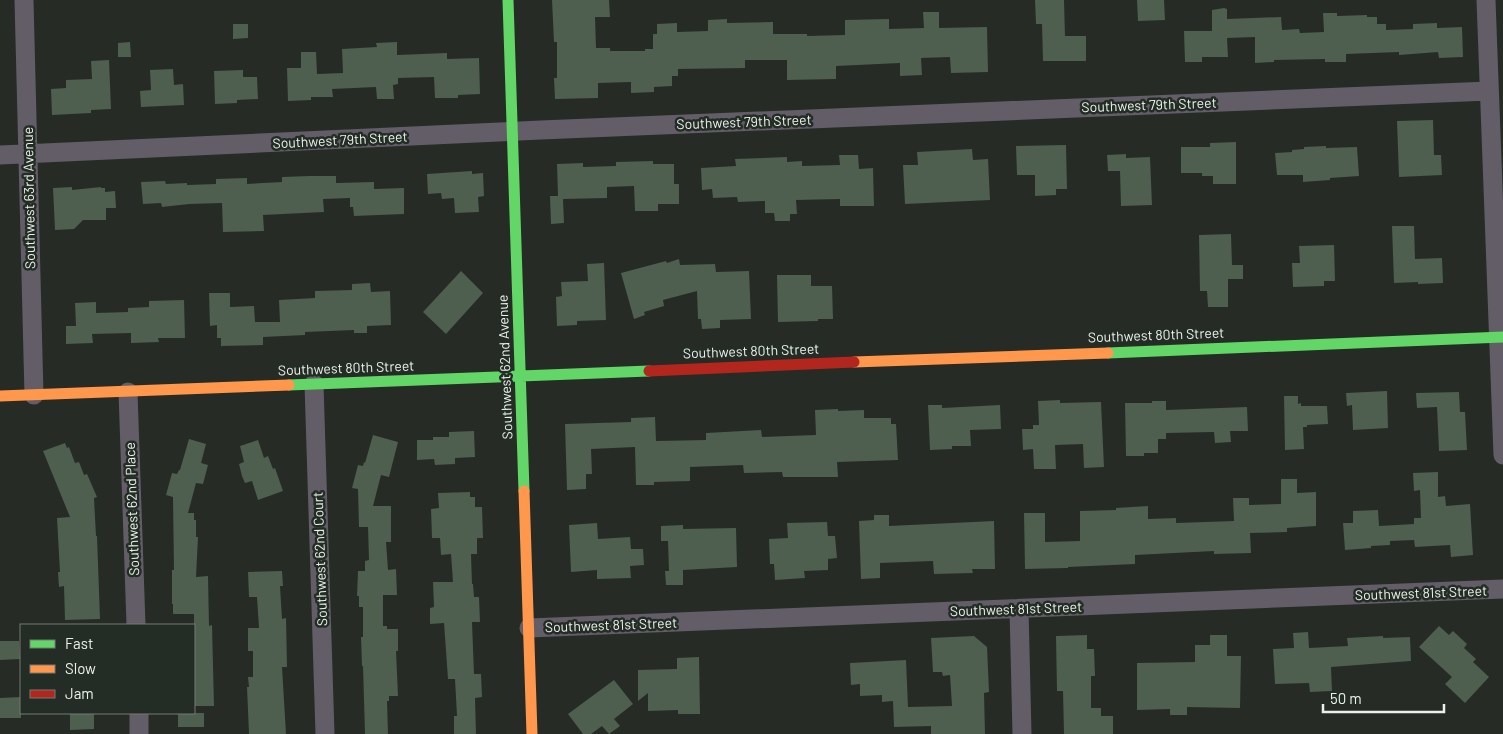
<svg xmlns="http://www.w3.org/2000/svg" width="1503" height="734" font-family="Barlow,sans-serif">
	<style>
		.building { fill: #4e5e4f }
		.lines { fill: none; stroke-linecap: round; stroke-linejoin: round }
		.street { stroke: #625d67; stroke-width: 19 }
		.fast { stroke: #63d668; stroke-width: 11 }
		.slow { stroke: #ff974d; stroke-width: 11 }
		.jam { stroke: #b3261e; stroke-width: 11 }
		.labels { text-anchor: middle; stroke-width: 5; stroke-linejoin: round; paint-order: stroke }
		.street-label { font-size: 14px; fill: #ebf0eb; stroke: #242d25 }
	</style>
	<rect width="100%" height="100%" fill="#262b26"/>
	<!-- building -->
	<path class="building" d="M552,0H609L610,17H595L596,48H610V51H645V49H653V34H657V24L677,23V32L708,31V20L727,19V23L773,22V34H807V36L845,35V20L889,19V29L924,28L923,12H939V28L987,27L988,72L951,73L950,57L921,58L922,75L900,76V63L836,66V79L787,80V60H745V68L678,69V76H672V86L654,87V92L631,93V82L598,83V98L555,99L554,78H557V42H554Z
		M1035,0H1064L1065,36H1086V61H1043L1042,24H1036Z
		M1137,0H1164L1165,20L1138,21Z
		M1224,8L1227,9V19L1281,17L1282,30L1299,29L1300,33L1324,32L1323,13H1337V16L1367,15V17H1377V24H1386V30L1413,29V24L1437,23V28L1462,27L1463,57L1439,58L1438,52L1399,55V52L1346,54V62H1325V59L1274,60V62L1255,63V37L1227,38L1228,57H1202V62H1185L1184,31H1212V10Z
		M233,24H248V38L233,39Z
		M130,42L131,57H118V43Z
		M397,42V55L447,53V59L479,58L480,94L458,95V98H435L434,77L398,78V84L393,85L394,99H377L376,87L332,89L333,97H311V100L288,101L287,68H301V52H316L317,74L343,73L342,49L377,47L376,43Z
		M109,60L111,109L91,110V113L52,115L51,89L66,88V80L92,79L91,61Z
		M173,69L174,85L183,84L184,105L141,107L140,91L151,90L150,70Z
		M243,70V77H257L258,99L237,100V103L215,104L214,71Z
		M1433,120L1434,155H1441L1442,175L1399,177L1397,121Z
		M1236,142V184H1213V176H1202V173H1181V147H1210V143Z
		M1066,145L1067,189H1056V195L1035,196V175H1017L1016,146Z
		M1326,146V148L1357,147L1359,176L1330,178V180L1303,182V175H1277L1275,153L1292,152V150L1304,149V147Z
		M972,149L973,160L988,159L990,200L905,204L903,165H918L917,152Z
		M1126,154V158L1150,157L1152,205L1121,206L1120,171H1108L1107,155Z
		M839,155H858L859,169L873,168L874,206H840V199L796,200L797,214H790V221H775L774,213H765V201L738,202L737,197L713,198L712,189L702,190L701,168L736,166L735,159L787,157V162L802,161V166L840,165Z
		M653,161V164H674V184H679V204H658V211H635L634,186L607,187V198L563,199L564,223L551,224L550,196H558L557,164L583,163V167L616,166V162Z
		M472,171V174L483,173L484,196L478,197L479,212L455,213L454,198L442,199L441,193L428,194L427,174Z
		M310,176H336V183L374,182V189L404,188V214L354,216L353,207H350V198L323,199L324,212L263,215L264,231L223,232L222,203L189,204L162,207L161,203L143,204L141,182L165,181L166,184L187,183V185L216,184V179L247,178V184L282,182V177Z
		M72,187V190L101,187V188H105V192L115,191L116,208H106V220H83L74,229L55,230L53,188Z
		M1392,226H1414L1415,259L1442,258L1443,283L1418,284V282L1394,283Z
		M1231,234L1232,265H1243V279H1228V307H1208L1207,291H1200L1199,235Z
		M1334,245L1335,281H1324V286L1293,287L1292,263H1300L1299,246Z
		M679,259L680,265L715,264L716,272L749,271L751,319L720,320V328L702,329L701,319H698L697,291L663,300L664,306L644,312L645,315L634,319L621,273L666,261L667,263Z
		M604,263L606,320L577,321V325L557,326L556,297L562,296L561,282L588,281L587,264Z
		M461,271L483,293L446,334L423,312Z
		M777,275H811V286H832L833,319H818V321L778,322Z
		M370,283L371,292L390,291L391,325L367,326V333H354V330L305,332V335L263,337V345L221,346V338H217V325L210,326L209,293H230V307L254,306L255,322H280L279,300L315,298V291L352,290V284Z
		M184,300L185,338H158L159,342L131,343V333L92,334L93,343L66,344V326H76L75,303L96,302V313L128,312V308L149,307V301Z
		M1387,391L1388,428L1353,430L1352,405L1347,406L1346,393Z
		M1459,392L1460,412H1465L1467,450L1439,451L1437,407L1417,408L1416,393Z
		M1284,396H1298V404L1301,403V406H1327L1328,424L1307,425V427H1303L1304,449L1285,450Z
		M1060,400V403L1101,402L1104,467L1084,468L1083,444L1055,445L1056,469H1034L1033,449L1023,450L1022,429H1033V425H1039L1038,401Z
		M1152,401H1166V410L1247,407L1248,431H1230L1231,442L1215,443L1214,432L1166,433V439H1158V453H1144V456H1126L1125,403H1152Z
		M928,405H942V408L1000,405L1001,429L970,430L971,446H952V449L930,450Z
		M838,409V411L864,410V418H891V424H896L898,460L837,462L838,477H783L782,472L744,473L743,465L690,467V481L654,482V485H636L635,447L591,449L592,474H586V489L567,490L565,424L631,422V418L655,417L656,441L706,440V433L761,430L762,437L816,435L815,410Z
		M474,431L475,457L455,458V464L435,465L434,459L417,460V440H433V437H449V432Z
		M373,435L398,442L389,477L381,475L373,506H391V542H386L388,570L396,569L397,595H383V626H387V629H398V651H396L398,696H389V701H387L388,734H365L363,666H362L361,637H363V607H359V596H357L358,571H365V561L369,560L368,527H359L358,489L352,488L358,465L363,466L364,462L365,463Z
		M189,439L206,444L201,463L208,465L203,484L196,483L188,513H194V520H196V537H198L196,577L208,576L209,626L212,625L214,706H194V614H173V604H172V570H174L173,497L166,495L172,473L177,474L179,470H180Z
		M258,440L264,458L268,456L273,469L275,468L283,491L258,500L252,481L245,483L242,476L239,464L244,462L240,446Z
		M65,443L67,448L69,447L75,463L79,462L84,475L87,474L97,497L94,498L96,536H97L100,619L65,620L64,586L59,587L58,572H60L57,518L70,517L43,451Z
		M1438,472V497L1445,496L1446,506L1470,504L1473,555L1451,557L1450,545L1415,547L1414,540L1390,541V545L1371,546V548L1345,550L1343,523H1353V511L1378,510L1379,526L1414,524V518H1421L1420,490L1414,491L1413,473Z
		M1281,479H1297V493L1316,492V526L1287,528V532L1250,533L1251,553L1214,554V551L1135,555V564L1068,567V568L1025,569L1024,513H1045V542L1080,541V511L1116,510V508L1148,506V519L1176,518V523L1234,521L1233,498H1249V505L1281,504Z
		M470,492V497H475V507H482L483,538H477V554H471L472,584H473L474,597H479L480,622H472L474,674H481L482,697L475,698L476,734H454V716H457L455,679H448L444,623L430,624V608L434,607L433,582H453L451,554L441,555L440,538H432L431,509L439,508L438,493Z
		M874,515H889V526L994,521L995,569H972L973,573L934,574L933,561L880,563V578L861,579L859,521L874,520Z
		M827,522L828,536H835L837,558L828,559V570L804,571L805,578L775,580L774,564H770L769,539L788,538L787,523Z
		M597,523L598,539L630,537L631,549H643L644,565L630,566L631,578L597,579V570L571,572L569,525Z
		M683,525V529L736,528L737,567L683,570V585H666L665,571H669L668,541H661V526Z
		M282,571L283,586H280L282,619L286,618L287,667H282L286,734H249L247,687H249L248,677H253V651H248V628H259L257,597H249L248,572Z
		M1439,626L1449,635L1453,631L1467,644L1464,648L1476,659L1473,662L1489,677L1465,703L1445,684L1452,677L1419,647Z
		M1308,632L1309,648L1348,646L1347,638L1383,636V638L1410,637L1411,661L1331,667L1332,691L1310,692L1309,683L1275,684L1273,649L1294,648L1293,633Z
		M1087,635V649H1094L1095,676H1091V708H1101V716H1113V734H1064L1063,691H1057L1056,636Z
		M1210,635H1227V656H1241L1240,708L1187,707V715H1170V709L1137,710V663L1195,662V645H1210Z
		M974,636L987,647L989,692L984,693L985,734H931V726L894,727L893,701L882,702V695L860,696V684L851,685L850,663L906,660L908,707L952,706L950,675L943,676L942,672H933L931,638Z
		M0,641H19L20,659L0,660Z
		M699,657L700,714H678V710L648,711V693L638,701V670L677,669V658Z
		M614,680L633,704L614,719L620,726L609,734L602,726L591,734H583L568,714Z
		M21,697V718H0V698Z
		M70,713H94V729L70,730Z
		M178,713H204V727H178Z"/>
	<g class="lines">
		<!-- street -->
		<path class="street" d="M24,0L34,395
			M1486,0L1503,455
			M0,155L541,130L1489,91
			M314,384L325,734
			M128,392L136,625
			M1019,609L1022,734
			M529,628L1503,589
			M139,713V734"/>
		<!-- fast -->
		<path class="fast" d="M508,0L524,491
			M1108,353L1503,337
			M289,385L649,371"/>
		<!-- slow -->
		<path class="slow" d="M854,362L1108,353
			M0,396L289,385
			M524,491L532,734"/>
		<!-- jam -->
		<path class="jam" d="M649,371L854,362"/>
	</g>
	<g class="labels">
		<!-- street labels -->
		<g class="street-label">
			<text transform="translate(1149 105) rotate(-2)" y="5">Southwest 79th Street</text>
			<text transform="translate(744 122) rotate(-2)" y="5">Southwest 79th Street</text>
			<text transform="translate(340 140) rotate(-3)" y="5">Southwest 79th Street</text>
			<text transform="translate(29 198) rotate(-91)" y="5">Southwest 63rd Avenue</text>
			<text transform="translate(1156 335) rotate(-2)" y="5">Southwest 80th Street</text>
			<text transform="translate(751 351) rotate(-2)" y="5">Southwest 80th Street</text>
			<text transform="translate(505 367) rotate(-92)" y="5">Southwest 62nd Avenue</text>
			<text transform="translate(346 368) rotate(-2)" y="5">Southwest 80th Street</text>
			<text transform="translate(132 509) rotate(-92)" y="5">Southwest 62nd Place</text>
			<text transform="translate(320 559) rotate(-92)" y="5">Southwest 62nd Court</text>
			<text transform="translate(1421 593) rotate(-2)" y="5">Southwest 81st Street</text>
			<text transform="translate(1016 609) rotate(-2)" y="5">Southwest 81st Street</text>
			<text transform="translate(611 625) rotate(-2)" y="5">Southwest 81st Street</text>
		</g>
	</g>
	<!-- legend -->
	<rect x="20" y="624" width="175" height="90" fill="#242d25" stroke="#747b74"/>
	<rect x="30" y="640" width="25" height="8" fill="#63d668" stroke="#747b74"/>
	<text x="65" y="649" font-size="15" fill="#ebf0eb">Fast</text>
	<rect x="30" y="665" width="25" height="8" fill="#ff974d" stroke="#747b74"/>
	<text x="65" y="674" font-size="15" fill="#ebf0eb">Slow</text>
	<rect x="30" y="690" width="25" height="8" fill="#b3261e" stroke="#747b74"/>
	<text x="65" y="699" font-size="15" fill="#ebf0eb">Jam</text>
	<!-- scale -->
	<path d="M1323 704v8h121v-8" fill="none" stroke="#ebf0eb" stroke-width="2.5"/>
	<text x="1330" y="704" font-size="15" fill="#ebf0eb" stroke="#242d25" stroke-width="4" paint-order="stroke">50 m</text>
</svg>
